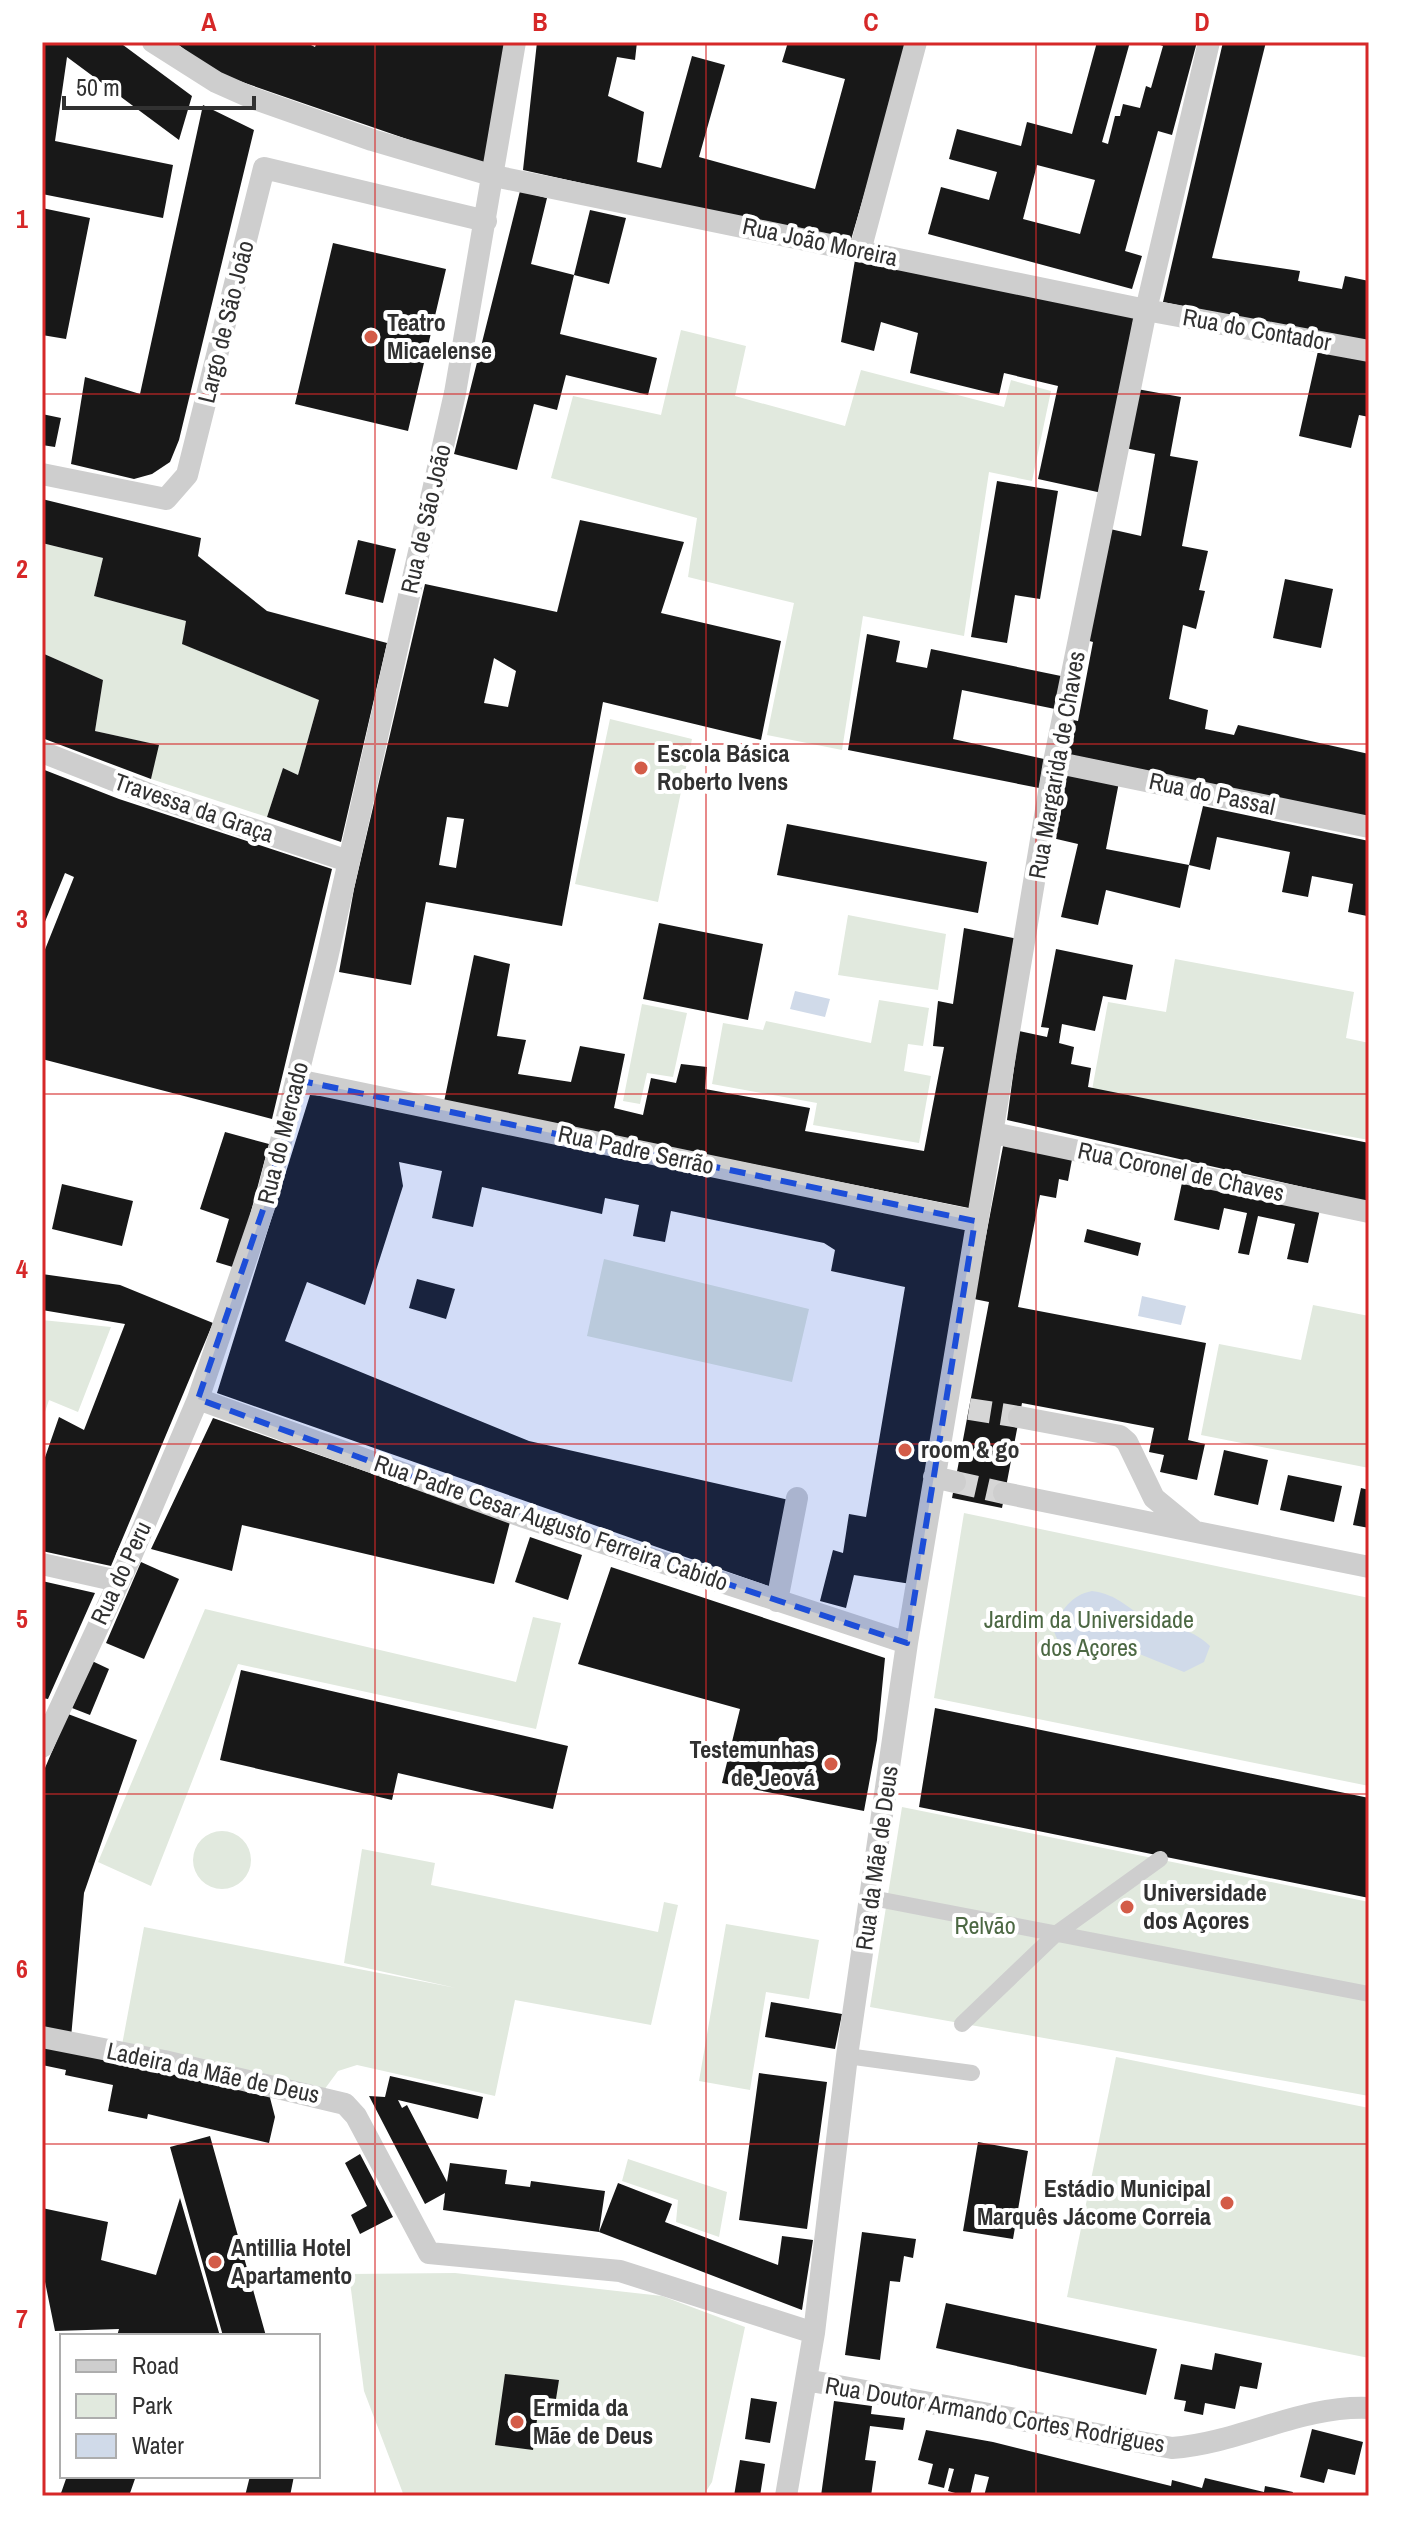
<svg xmlns="http://www.w3.org/2000/svg" width="1411" height="2538" font-family="'Archivo Narrow',sans-serif">
	<style>
		.green { fill: #e1e9de }
		.water { fill: #d0dae9 }
		.building { fill: #181818; fill-rule: evenodd }
		.lines { fill: none; stroke-linecap: round; stroke-linejoin: round }
		.minor-tunnel { stroke: #d6d6d6; stroke-width: 22; stroke-dasharray: 22 11; stroke-linecap: butt }
		.pedestrian { stroke: #cecece; stroke-width: 16 }
		.minor { stroke: #cecece; stroke-width: 22 }
		.marked { fill: #1d4ed8; fill-opacity: 0.2; stroke: #1d4ed8; stroke-width: 6; stroke-dasharray: 16 10; stroke-linejoin: round }
		.grid { fill: none; stroke: #d62828; stroke-width: 2; stroke-opacity: 0.55 }
		.poi-dot { fill: #d35c48; stroke: #fff; stroke-width: 3 }
		.labels { text-anchor: middle; stroke-width: 8; stroke-linejoin: round; paint-order: stroke }
		.street-label { font-size: 24px; fill: #313131; stroke: #fff }
		.poi-label { font-size: 24px; font-weight: bold; fill: #313131; stroke: #fff; text-anchor: start }
		.park-label { font-size: 24px; fill: #4c6843; stroke: #fff }
		.neatline { fill: none; stroke: #d62828; stroke-width: 3 }
		.grid-label { font-size: 26px; text-anchor: middle; font-weight: bold; fill: #d62828 }
	</style>
	<rect width="100%" height="100%" fill="#fff"/>
	<!-- green -->
	<path class="green" d="M681,330L746,346L735,396L845,426L861,370L1004,407L1011,380L1051,391L1032,481L989,472L964,636L863,616L842,750L767,735L794,603L688,577L697,518L551,478L573,396L661,415Z
		M42,543L103,558L94,596L186,621L183,644L319,700L298,775L283,768L267,817L151,779L158,745L95,731L103,680L42,653Z
		M610,719L692,739L658,902L575,884Z
		M848,915L946,934L938,990L838,975Z
		M1175,959L1354,992L1346,1038L1369,1043V1140L1092,1090L1108,1002L1166,1012Z
		M879,1000L929,1008L923,1046L908,1044L904,1071L931,1076L919,1143L813,1125L817,1103L712,1084L723,1023L763,1030L766,1021L871,1043Z
		M642,1004L687,1013L673,1077L647,1073L640,1104L623,1101Z
		M604,1259L809,1309L792,1382L587,1336Z
		M1313,1305L1369,1316V1468L1201,1435L1219,1344L1301,1360Z
		M42,1320L111,1327L78,1412L49,1400L42,1421Z
		M964,1513L1369,1598V1786L934,1698Z
		M205,1609L516,1682L533,1617L561,1623L536,1729L238,1664L151,1886L98,1862Z
		M902,1807L1369,1902V2096L870,2007Z
		M193 1860a29 29 0 1 1 58 0a29 29 0 1 1-58 0Z
		M362,1849L435,1863L431,1885L658,1932L664,1902L678,1905L651,2025L515,2000L495,2096L357,2065L338,2071L324,2090L122,2045L144,1927L456,1988L344,1963Z
		M726,1924L819,1940L809,1999L766,1992L750,2090L699,2081Z
		M1116,2057L1369,2108V2358L1067,2297Z
		M628,2159L727,2192L719,2237L676,2222L678,2200L622,2181Z
		M455,2273L662,2296L745,2327L712,2482L703,2496H404L364,2391L349,2274Z"/>
	<!-- water -->
	<path class="water" d="M795,991L830,999L825,1017L790,1009Z
		M1142,1296L1186,1306L1181,1325L1138,1316Z
		M1092,1591C1119,1595 1125,1607 1148,1619C1172,1631 1188,1625 1210,1646L1204,1662L1184,1672L1122,1647C1092,1657 1065,1669 1053,1628C1062,1610 1071,1595 1092,1591Z"/>
	<!-- building -->
	<path class="building" d="M42,42H119L192,96L179,140L67,57L55,141L173,165L163,218L42,194Z
		M175,42H305L315,47L317,42H506L485,166L213,72Z
		M537,42H637L635,60L617,57L608,96L644,112L637,162L661,168L692,56L725,65L699,157L815,189L845,79L782,62L788,42H909L850,243L523,170Z
		M1097,42H1130L1102,142L1108,144L1115,116H1120L1123,104L1140,108L1146,86L1151,88L1163,46L1152,42H1197L1172,135L1158,131L1125,251L1142,256L1132,289L928,234L941,187L989,200L997,172L949,159L957,129L1021,146L1027,122L1072,134ZM1037,165L1095,180L1080,234L1023,219Z
		M1223,42H1266L1212,258L1300,271L1298,281L1342,289L1345,276L1369,281V344L1163,302Z
		M203,105L254,130L179,440L170,462L152,474L134,479L71,464L85,377L140,394Z
		M520,191L547,198L531,264L574,275L560,334L657,358L648,395L566,375L557,410L534,404L517,470L454,454Z
		M42,208L90,218L66,339L42,335Z
		M590,210L626,218L609,284L574,275Z
		M333,243L446,269L408,431L295,404Z
		M855,260L1134,316L1102,493L1038,479L1058,386L1004,373L999,395L910,373L918,333L881,322L874,351L841,342Z
		M1320,342L1369,354V417L1359,415L1351,448L1299,436Z
		M1137,389L1181,397L1170,456L1198,461L1182,546L1208,551L1199,590L1205,591L1196,629L1183,625L1169,699L1208,710L1205,729L1234,735L1238,725L1369,754V817L1066,754L1073,720L1078,721L1093,642L1086,640L1110,529L1141,536L1155,454L1125,448Z
		M42,414L61,418L55,447L42,445Z
		M997,481L1058,491L1040,599L1015,595L1007,643L971,637Z
		M42,499L201,538L198,556L267,611L387,643L341,842L267,817L283,768L298,775L319,700L182,644L186,621L94,596L103,558L42,543Z
		M580,520L684,542L661,613L781,641L761,740L603,702L562,926L426,902L411,985L339,972L354,889L425,584L557,612ZM494,658L516,671L508,707L484,703ZM447,817L464,819L456,868L439,865Z
		M358,540L396,549L383,603L345,594Z
		M1285,579L1333,589L1321,648L1273,638Z
		M867,634L900,641L896,662L927,668L931,649L1061,676L1055,709L962,690L953,739L1044,759L1039,788L848,750Z
		M42,653L103,680L95,731L159,745L151,779L42,738Z
		M42,769L119,799L332,869L272,1119L42,1059V957L74,877L65,873L42,929Z
		M1061,771L1119,782L1106,849L1189,865L1180,908L1106,890L1098,925L1061,917L1078,844L1048,837Z
		M1203,806L1369,841L1367,916L1348,912L1353,884L1312,876L1308,897L1282,892L1290,852L1217,837L1210,870L1189,865Z
		M787,824L987,862L978,913L777,875Z
		M659,923L763,944L748,1020L643,999Z
		M964,928L1018,939L969,1208L444,1102L474,955L510,964L497,1036L526,1040L518,1074L571,1082L580,1046L625,1054L614,1108L643,1115L651,1078L676,1083L681,1064L707,1067L705,1089L810,1108L805,1131L924,1151L944,1047L933,1046L938,1001L953,1004Z
		M1056,949L1133,965L1126,1000L1103,996L1095,1031L1062,1024L1059,1043L1074,1047L1071,1064L1091,1068L1088,1087L1369,1143V1202L1007,1120L1019,1031L1047,1037L1049,1028L1041,1027Z
		M310,1095L366,1099L969,1226L911,1584L854,1575L846,1608L820,1601L833,1550L843,1553L849,1514L866,1517L905,1287L831,1271L835,1250L824,1243L671,1211L665,1242L633,1236L639,1205L605,1198L602,1214L482,1187L473,1227L432,1218L442,1171L399,1162L403,1186L365,1305L307,1282L285,1341L529,1441L789,1500L771,1587L217,1393Z
		M225,1132L269,1144L236,1268L216,1262L229,1219L200,1209Z
		M1004,1141L1073,1154L1068,1181L1059,1179L1056,1198L1040,1195L1018,1307L1206,1343L1188,1440L1205,1444L1197,1480L1160,1472L1164,1455L1149,1452L1154,1428L1022,1403L1002,1508L952,1498L989,1302L974,1299Z
		M1183,1178L1320,1209L1308,1263L1287,1259L1295,1224L1258,1216L1249,1255L1238,1253L1247,1213L1224,1208L1219,1230L1174,1220Z
		M62,1184L133,1201L122,1246L52,1229Z
		M1087,1229L1141,1243L1138,1256L1084,1242Z
		M42,1274L120,1285L213,1323L111,1566L42,1551V1466L59,1417L84,1430L125,1324L42,1310Z
		M417,1279L455,1289L446,1319L409,1308Z
		M213,1418L510,1522L494,1584L242,1525L232,1571L151,1549Z
		M1224,1450L1268,1460L1258,1505L1214,1495Z
		M1288,1475L1342,1486L1334,1522L1280,1510Z
		M1361,1488L1369,1490V1528L1353,1525Z
		M530,1537L582,1555L568,1600L515,1582Z
		M141,1562L179,1579L144,1659L106,1643Z
		M611,1567L885,1658L877,1740L864,1811L722,1783L740,1709L578,1664Z
		M42,1581L95,1593L48,1699L42,1698Z
		M92,1661L109,1669L90,1715L72,1708Z
		M241,1670L568,1746L553,1809L398,1773L392,1800L220,1760Z
		M935,1708L1369,1798V1898L919,1807Z
		M68,1714L137,1740L84,1893L71,2038L42,2033V1775Z
		M771,2002L842,2014L835,2049L765,2037Z
		M42,2041L268,2090L275,2117L269,2143L148,2114L147,2119L108,2111L113,2085L65,2075L66,2070L42,2065Z
		M759,2073L827,2082L807,2229L739,2220Z
		M390,2076L483,2097L478,2119L398,2100L402,2108L407,2105L447,2182L450,2163L507,2170L505,2184L530,2187L531,2181L605,2191L599,2232L443,2210L445,2193L425,2204L369,2096L385,2097Z
		M210,2136L266,2336H223L170,2147Z
		M978,2142L1028,2151L1013,2239L963,2231Z
		M360,2154L393,2217L360,2234L351,2215L367,2206L345,2163Z
		M618,2183L672,2204L665,2222L778,2265L782,2236L813,2240L802,2310L599,2232Z
		M180,2198L220,2336H117L119,2329L55,2331L42,2267V2208L108,2222L101,2260L156,2275Z
		M862,2232L916,2239L913,2258L904,2256L900,2282L890,2281L880,2360L845,2355Z
		M946,2303L1157,2349L1146,2395L936,2348Z
		M1215,2353L1262,2363L1257,2389L1240,2386L1235,2409L1205,2403L1203,2415L1184,2411L1186,2401L1174,2399L1181,2364L1212,2370Z
		M505,2374L559,2380L556,2399L540,2397L533,2450L495,2445Z
		M751,2398L777,2402L770,2443L745,2439Z
		M834,2401L872,2406L871,2414L905,2418L903,2430L870,2426L865,2460L876,2461L871,2496H821Z
		M1312,2429L1363,2442L1355,2475L1328,2469L1324,2483L1300,2477Z
		M926,2430L993,2442L1171,2486L1172,2480L1202,2488L1205,2478L1264,2492L1265,2486L1293,2492L1292,2496H984L989,2477L975,2474L970,2496H966L948,2491L954,2469L949,2468L944,2488L928,2484L933,2464L918,2460Z
		M740,2460L765,2464L760,2496H734Z
		M67,2476H136L129,2496H60Z
		M250,2476H294L290,2496H245Z"/>
	<g class="lines">
		<!-- minor-tunnel -->
		<path class="minor-tunnel" d="M969,1409L1019,1417
			M955,1482L1004,1493"/>
		<!-- pedestrian -->
		<path class="pedestrian" d="M872,1898L1369,1994
			M962,2024L1057,1933L1160,1859
			M847,2056L972,2073"/>
		<!-- minor -->
		<path class="minor" d="M153,42L216,82L252,98L372,140L494,176L1146,310L1369,351
			M860,251L916,42
			M42,474L166,499L187,475L264,168L486,221
			M42,752L159,798L348,861
			M1054,762L1369,827
			M297,1080L975,1221
			M993,1133L1369,1212
			M198,1399L521,1516L907,1643
			M1019,1417L1120,1436L1127,1442L1154,1498L1193,1530
			M934,1477L955,1482
			M1004,1493L1369,1567
			M42,1564L118,1581
			M777,1601L797,1498
			M42,1747L132,1554L198,1399L266,1201L327,958L455,393L515,42
			M42,2037L164,2061L345,2104L356,2116L429,2253L620,2271L814,2333
			M806,2380L1172,2448C1240,2443 1301,2405 1369,2408
			M786,2496L814,2333L847,2056L907,1643L1054,762L1146,310L1209,42"/>
	</g>
	<!-- marked area -->
	<path class="marked" d="M297,1080L975,1221L907,1643L521,1516L198,1399L266,1201Z"/>
	<!-- grid -->
	<path class="grid" d="M375,42V2496M706,42V2496M1036,42V2496M42,394H1369M42,744H1369M42,1094H1369M42,1444H1369M42,1794H1369M42,2144H1369"/>
	<!-- markers -->
	<g class="poi-dot">
		<circle cx="371" cy="337" r="8"/>
		<circle cx="641" cy="768" r="8"/>
		<circle cx="905" cy="1450" r="8"/>
		<circle cx="831" cy="1764" r="8"/>
		<circle cx="1127" cy="1907" r="8"/>
		<circle cx="1227" cy="2203" r="8"/>
		<circle cx="215" cy="2262" r="8"/>
		<circle cx="517" cy="2422" r="8"/>
	</g>
	<g class="labels">
		<!-- street labels -->
		<g class="street-label">
			<text transform="translate(820 242) rotate(12)" y="8">Rua João Moreira</text>
			<text transform="translate(226 322) rotate(-76)" y="8">Largo de São João</text>
			<text transform="translate(1257 330) rotate(10)" y="8">Rua do Contador</text>
			<text transform="translate(426 519) rotate(-77)" y="8">Rua de São João</text>
			<text transform="translate(1057 765) rotate(-80)" y="8">Rua Margarida de Chaves</text>
			<text transform="translate(1212 794) rotate(12)" y="8">Rua do Passal</text>
			<text transform="translate(194 808) rotate(19)" y="8">Travessa da Graça</text>
			<text transform="translate(283 1133) rotate(-76)" y="8">Rua do Mercado</text>
			<text transform="translate(636 1150) rotate(12)" y="8">Rua Padre Serrão</text>
			<text transform="translate(1181 1172) rotate(12)" y="8">Rua Coronel de Chaves</text>
			<text transform="translate(551 1523) rotate(19)" y="8">Rua Padre Cesar Augusto Ferreira Cabido</text>
			<text transform="translate(121 1573) rotate(-65)" y="8">Rua do Peru</text>
			<text transform="translate(877 1858) rotate(-82)" y="8">Rua da Mãe de Deus</text>
			<text transform="translate(213 2073) rotate(12)" y="8">Ladeira da Mãe de Deus</text>
			<text transform="translate(995 2415) rotate(10)" y="8">Rua Doutor Armando Cortes Rodrigues</text>
		</g>
		<!-- poi labels -->
		<g class="poi-label">
			<text x="387" y="331">Teatro<tspan x="387" dy="28">Micaelense</tspan></text>
			<text x="657" y="762">Escola Básica<tspan x="657" dy="28">Roberto Ivens</tspan></text>
			<text x="921" y="1458">room &amp; go</text>
			<text x="815" y="1758" text-anchor="end">Testemunhas<tspan x="815" dy="28">de Jeová</tspan></text>
			<text x="1143" y="1901">Universidade<tspan x="1143" dy="28">dos Açores</tspan></text>
			<text x="1211" y="2197" text-anchor="end">Estádio Municipal<tspan x="1211" dy="28">Marquês Jácome Correia</tspan></text>
			<text x="231" y="2256">Antillia Hotel<tspan x="231" dy="28">Apartamento</tspan></text>
			<text x="533" y="2416">Ermida da<tspan x="533" dy="28">Mãe de Deus</tspan></text>
		</g>
		<!-- park labels -->
		<g class="park-label">
			<text x="1089" y="1628">Jardim da Universidade<tspan x="1089" dy="28">dos Açores</tspan></text>
			<text x="985" y="1934">Relvão</text>
		</g>
	</g>
	<!-- border -->
	<rect width="1411" height="2538" fill="none" stroke="#ffffff" stroke-width="88"/>
	<!-- legend -->
	<rect x="60" y="2334" width="260" height="144" fill="#ffffff" stroke="#adadad" stroke-width="2"/>
	<rect x="76" y="2360" width="40" height="12" fill="#cecece" stroke="#adadad" stroke-width="2"/>
	<text x="132" y="2374" font-size="24" fill="#313131">Road</text>
	<rect x="76" y="2394" width="40" height="24" fill="#e1e9de" stroke="#adadad" stroke-width="2"/>
	<text x="132" y="2414" font-size="24" fill="#313131">Park</text>
	<rect x="76" y="2434" width="40" height="24" fill="#d0dae9" stroke="#adadad" stroke-width="2"/>
	<text x="132" y="2454" font-size="24" fill="#313131">Water</text>
	<!-- scale -->
	<path d="M64 96v12h190v-12" fill="none" stroke="#313131" stroke-width="4"/>
	<text x="76" y="96" font-size="24" fill="#313131" stroke="#ffffff" stroke-width="6" paint-order="stroke">50 m</text>
	<rect x="44" y="44" width="1323" height="2450" class="neatline"/>
	<g class="grid-label">
		<text x="209" y="31">A</text>
		<text x="540" y="31">B</text>
		<text x="871" y="31">C</text>
		<text x="1202" y="31">D</text>
		<text x="22" y="228">1</text>
		<text x="22" y="578">2</text>
		<text x="22" y="928">3</text>
		<text x="22" y="1278">4</text>
		<text x="22" y="1628">5</text>
		<text x="22" y="1978">6</text>
		<text x="22" y="2328">7</text>
	</g>
</svg>
